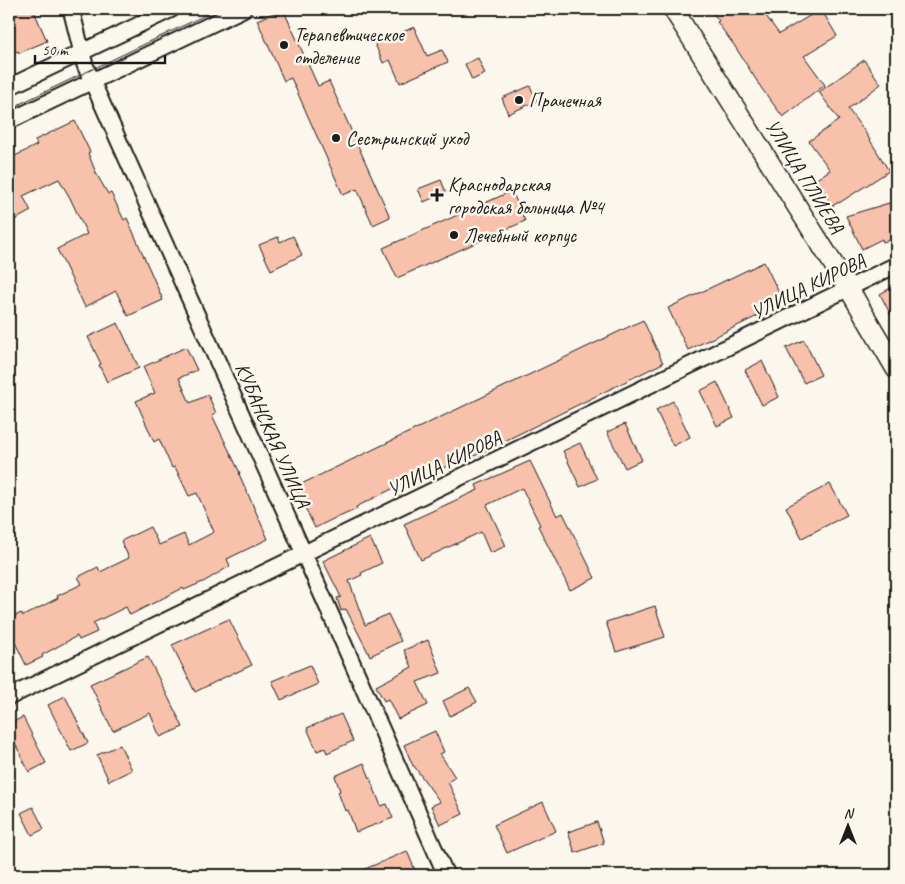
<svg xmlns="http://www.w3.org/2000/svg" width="905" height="884" font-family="Caveat,sans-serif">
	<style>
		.building { fill: #f8c1ac; stroke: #1c1c1c }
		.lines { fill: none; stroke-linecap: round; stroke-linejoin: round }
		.minor-casing { stroke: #1c1c1c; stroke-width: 19 }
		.tertiary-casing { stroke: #1c1c1c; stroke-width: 22 }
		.minor { stroke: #fbf7ec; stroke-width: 15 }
		.tertiary { stroke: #fbf7ec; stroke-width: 19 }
		.tram { stroke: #1c1c1c; stroke-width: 1 }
		.poi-dot { fill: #1c1c1c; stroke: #fbf7ec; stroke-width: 2 }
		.labels { text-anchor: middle; stroke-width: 5; stroke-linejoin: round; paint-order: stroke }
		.poi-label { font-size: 20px; fill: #1c1c1c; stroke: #fbf7ec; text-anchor: start }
		.street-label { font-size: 20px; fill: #1c1c1c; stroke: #fbf7ec }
	</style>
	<rect width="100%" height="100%" fill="#fbf7ec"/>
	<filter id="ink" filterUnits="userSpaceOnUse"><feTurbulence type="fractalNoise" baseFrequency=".02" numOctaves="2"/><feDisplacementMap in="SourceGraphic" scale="10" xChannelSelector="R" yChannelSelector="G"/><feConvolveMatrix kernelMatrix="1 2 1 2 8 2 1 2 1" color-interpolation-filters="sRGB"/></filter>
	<g filter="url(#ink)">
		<!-- building -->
		<path class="building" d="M9,9H33L47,41L19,53L18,51L9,55Z
			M283,9L318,86L329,81L390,217L373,225L357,189L343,195L291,78L284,81L257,20Z
			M710,9H761L779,34L821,9L837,36L804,56L825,85L783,117L762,89L734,45L717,22L719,21Z
			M414,27L427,56L442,50L448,62L400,83L390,60L383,63L375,44Z
			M478,58L485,74L472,80L465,64Z
			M864,60L881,84L848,109L865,132L889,171L839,203V202L832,206L815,180L830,170L809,141L839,120L819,92Z
			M530,86L537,101L508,114L502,98Z
			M75,121L90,152L88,153L96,173L108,194L111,193L124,220L127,218L163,300L128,316L116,291L85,307L57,249L87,234L70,198L59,179L23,196L31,211L9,223V169L16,182L9,167V159L37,145L35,140Z
			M441,180L446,192L424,202L418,189Z
			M512,191L525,221L397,278L383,248Z
			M889,203L896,225V238L883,242L882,239L862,249L846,216Z
			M293,236L302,255L271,270L259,245L278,237L280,242Z
			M764,262L784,303L688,350L668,308Z
			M896,285V325L880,294Z
			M643,320L663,363L470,458L469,456L408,485L406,482L356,507L357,509L339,517V516L315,528L295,487Z
			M118,323L139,368L107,382L99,365L101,364L88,337Z
			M804,340L821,375L804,383L786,348Z
			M186,347L197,370L179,378L190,403L208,395L216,413L212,415L240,473L239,474L268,539L227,559L230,566L205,581L184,590L183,588L130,615L126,607L93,623L97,632L79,640L77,636L42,655L43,657L26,665L9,630V619L21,613L23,616L58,598L57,596L82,584L78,577L98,567L100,572L129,558L121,541L150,527L159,545L184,534L189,545L214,532L197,493L189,496L175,467L172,468L159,439L154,442L136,401L155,393L143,367Z
			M762,361L779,397L762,405L745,370Z
			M717,382L734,418L717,426L700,391Z
			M673,401L690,437L673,446L656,410Z
			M625,424L642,460L625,468L607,432Z
			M580,443L597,479L580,487L563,451Z
			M530,461L557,516L563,513L595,578L570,590L538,526L540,525L522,488L487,505L506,546L490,553L481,532L421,560L404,524L478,490L476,485Z
			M830,484L847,515L802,538L786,507Z
			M370,538L382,563L361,573L362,575L349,581L365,625L388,614L401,641L370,656L346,609L341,611L337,598L341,597L323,561Z
			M655,606L665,637L616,652L606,622Z
			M229,619L252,665L235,673V672L195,692L172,645Z
			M428,640L441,673L417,682L428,705L398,719L388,699L384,701L376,686L412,667L404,650Z
			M148,657L183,727L160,737L150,713L113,731L90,684Z
			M310,665L318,684L281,700L272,681Z
			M469,688L477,702L450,716L443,701Z
			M65,696L88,743L71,751L48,705Z
			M341,714L353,741L327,753L325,748L317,751L307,728Z
			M23,717L46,763L29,772L9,731V724Z
			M435,731L444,752L440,754L455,777L448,782L463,814L440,825L431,806L440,802L414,766H413L404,745Z
			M120,745L132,770L109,781L97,755Z
			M364,763L381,806L387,804L393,818L356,832L348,810L345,811L338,792L340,791L335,776Z
			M543,802L556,831L507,853L494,825Z
			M33,807L44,829L32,835L21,813Z
			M597,822L604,843L575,853L568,832Z
			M407,851L417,875H351Z"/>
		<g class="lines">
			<!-- minor casing -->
			<g class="minor-casing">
				<path id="minor" d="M71,9L85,65L92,81L304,554L446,875
					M9,87L172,9
					M9,121L243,9
					M9,697L896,265"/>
			</g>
			<!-- tertiary casing -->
			<g class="tertiary-casing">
				<path id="tertiary" d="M673,9L849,289L896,369"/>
			</g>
			<!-- minor -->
			<use href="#minor" class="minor"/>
			<!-- tertiary -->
			<use href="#tertiary" class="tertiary"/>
			<!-- tram -->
			<path class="tram" d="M9,109L218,9"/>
		</g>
	</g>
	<!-- markers -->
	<g class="poi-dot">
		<circle cx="284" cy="45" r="5"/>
		<circle cx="519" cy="100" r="5"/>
		<circle cx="336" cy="138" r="5"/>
		<path d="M434.5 187.5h5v5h5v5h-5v5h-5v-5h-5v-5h5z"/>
		<circle cx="454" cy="235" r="5"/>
	</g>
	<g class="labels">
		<!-- poi labels -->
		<g class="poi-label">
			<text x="294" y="41">Терапевтическое<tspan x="294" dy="23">отделение</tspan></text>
			<text x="529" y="107">Прачечная</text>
			<text x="346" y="145">Сестринский уход</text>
			<text x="448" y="191">Краснодарская<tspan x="448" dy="23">городская больница №4</tspan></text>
			<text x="464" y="242">Лечебный корпус</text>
		</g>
		<!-- street labels -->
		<g class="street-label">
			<text transform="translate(805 176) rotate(58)" y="7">УЛИЦА ПЛИЕВА</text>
			<text transform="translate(808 286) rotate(-26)" y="7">УЛИЦА КИРОВА</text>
			<text transform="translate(273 435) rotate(66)" y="7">КУБАНСКАЯ УЛИЦА</text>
			<text transform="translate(444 463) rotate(-26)" y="7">УЛИЦА КИРОВА</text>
		</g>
	</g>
	<!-- margin -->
	<rect width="905" height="884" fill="none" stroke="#fbf7ec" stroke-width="30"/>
	<rect x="15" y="15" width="875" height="854" fill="none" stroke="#1c1c1c" stroke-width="2" filter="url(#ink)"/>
	<!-- north arrow -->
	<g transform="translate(848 826)" stroke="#fbf7ec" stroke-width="4" paint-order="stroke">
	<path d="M0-4L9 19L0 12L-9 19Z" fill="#1c1c1c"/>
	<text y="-8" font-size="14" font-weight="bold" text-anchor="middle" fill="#1c1c1c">N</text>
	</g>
	<!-- scale -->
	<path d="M35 55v8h130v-8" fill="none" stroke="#1c1c1c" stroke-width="2.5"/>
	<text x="42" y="55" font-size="15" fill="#1c1c1c" stroke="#fbf7ec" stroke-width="4" paint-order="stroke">50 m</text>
</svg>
